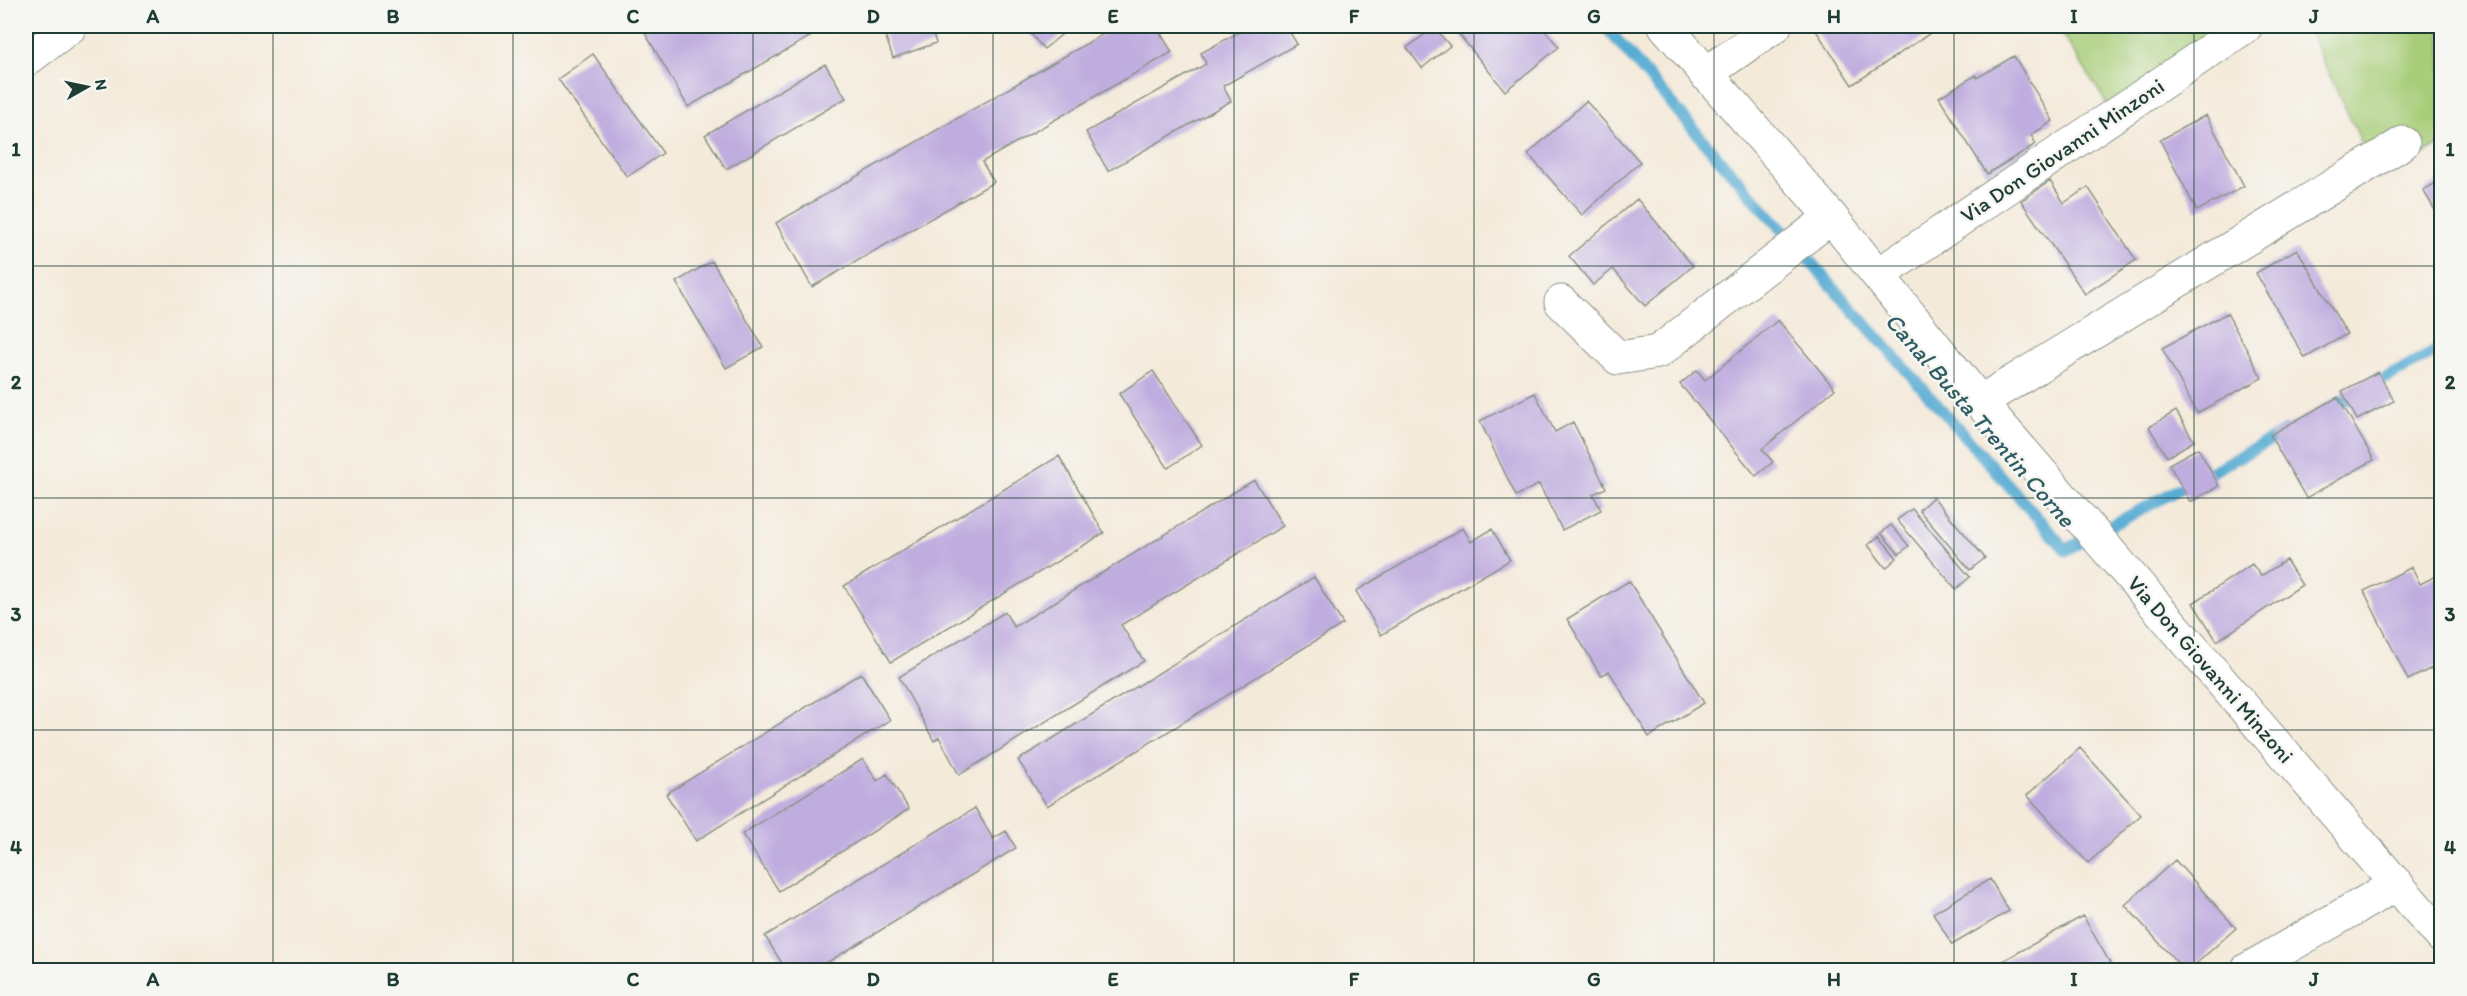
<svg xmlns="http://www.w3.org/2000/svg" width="2467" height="996" font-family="Itim,sans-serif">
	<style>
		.green { fill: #a7cd78; stroke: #638556; stroke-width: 1.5 }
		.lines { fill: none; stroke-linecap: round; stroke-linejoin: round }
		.stream { stroke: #57acd3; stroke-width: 12 }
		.building { fill: #c0addf }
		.minor-casing { stroke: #8a9487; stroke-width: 35 }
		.minor { stroke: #fff; stroke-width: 33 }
		.grid { fill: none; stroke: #1f3d34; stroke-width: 1.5; stroke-opacity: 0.55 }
		.labels { text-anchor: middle; stroke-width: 5; stroke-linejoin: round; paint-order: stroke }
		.street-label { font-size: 22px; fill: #1f3d34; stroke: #f6f6f2 }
		.water-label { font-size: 24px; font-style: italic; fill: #305e64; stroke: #f6f6f2 }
		.neatline { fill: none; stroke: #1f3d34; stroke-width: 2 }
		.grid-label { font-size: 20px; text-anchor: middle; font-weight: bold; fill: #1f3d34 }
	</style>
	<rect width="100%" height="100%" fill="#f6f6f2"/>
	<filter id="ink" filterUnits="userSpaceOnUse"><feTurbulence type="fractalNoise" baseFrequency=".0167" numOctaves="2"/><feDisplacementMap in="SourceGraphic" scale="12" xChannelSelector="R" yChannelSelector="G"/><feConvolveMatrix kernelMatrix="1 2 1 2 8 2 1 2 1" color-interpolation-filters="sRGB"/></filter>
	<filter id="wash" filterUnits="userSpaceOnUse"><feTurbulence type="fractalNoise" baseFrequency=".008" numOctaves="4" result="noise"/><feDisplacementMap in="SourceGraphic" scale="24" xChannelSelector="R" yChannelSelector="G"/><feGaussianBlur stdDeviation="1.35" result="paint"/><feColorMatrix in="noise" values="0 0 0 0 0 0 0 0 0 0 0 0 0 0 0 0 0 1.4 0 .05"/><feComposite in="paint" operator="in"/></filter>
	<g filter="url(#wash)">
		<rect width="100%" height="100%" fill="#f4eada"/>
		<!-- green -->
		<path class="green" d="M2057,26H2265L2113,113Z
			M2306,26H2441V144L2379,179Z"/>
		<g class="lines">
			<!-- stream -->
			<path class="stream" d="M1605,26L1713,152L2066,550L2287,431
				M2326,410L2442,348"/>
		</g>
		<g id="blocks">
			<!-- building -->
			<path class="building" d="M641,26H806L811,36L688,107Z
				M882,26H930L936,43L893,58Z
				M1024,26H1072L1044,49Z
				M1117,26H1156L1172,52L982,162L994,182L812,287L776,223Z
				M1250,26H1286L1297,44L1223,86L1231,101L1108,171L1086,132L1206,64L1201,53Z
				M1467,26H1541L1559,47L1505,91L1458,33Z
				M1813,26H1941L1852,85Z
				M1434,27L1450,46L1422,68L1407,48Z
				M593,54L663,153L627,177L558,79Z
				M2014,56L2053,121L2031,135L2036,144L1987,174L1939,97L1976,75L1977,78Z
				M825,64L846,98L726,169L705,135Z
				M1586,101L1640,162L1582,215L1528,154Z
				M2206,115L2244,186L2197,211L2160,140Z
				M2442,180V222L2423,190Z
				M2050,181L2064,203L2088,187L2136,260L2085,294L2021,201Z
				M1637,199L1693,266L1645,306L1613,269L1593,285L1569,256Z
				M2297,249L2347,334L2305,358L2256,273Z
				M712,261L763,347L726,368L676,282Z
				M2227,313L2262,378L2197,413L2162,348Z
				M1778,320L1835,389L1762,449L1773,462L1756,476L1680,384L1697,370L1705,380Z
				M1153,371L1202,445L1168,468L1119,394Z
				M2378,372L2394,401L2357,420L2342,391Z
				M1535,393L1555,432L1573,422L1606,488L1593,494L1601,510L1562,530L1539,484L1516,496L1480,421Z
				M2338,397L2374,460L2306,498L2270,435Z
				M2176,411L2194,441L2167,457L2149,427Z
				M2198,448L2219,486L2190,502L2169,464Z
				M1059,456L1104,533L891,662L844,586Z
				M1254,480L1283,526L1121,625L1144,661L959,775L939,737L934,741L899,677L1005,612L1014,627Z
				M1933,497L1985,558L1970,570L1919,510Z
				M1912,509L1970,577L1956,589L1897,520Z
				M1891,525L1909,546L1899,554L1881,533Z
				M1463,528L1471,542L1492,529L1510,560L1381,635L1356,591Z
				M1879,536L1897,558L1886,568L1868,545Z
				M2286,560L2302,585L2217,641L2193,603L2252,564L2261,576Z
				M2412,567L2420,584L2442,573V663L2408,680L2364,591Z
				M1314,577L1343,624L1047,806L1018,760Z
				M1629,581L1704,703L1649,737L1609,671L1601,676L1567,619Z
				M861,673L890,720L696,841L666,794Z
				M2080,748L2141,815L2088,863L2027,795Z
				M863,759L877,781L887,774L909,809L779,891L742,834Z
				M975,808L993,839L1006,831L1016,848L815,970H786L765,936Z
				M2175,860L2236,928L2189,970H2184L2125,905Z
				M1990,879L2009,911L1952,945L1933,913Z
				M2083,916L2110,963L2097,970H1987Z"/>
		</g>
	</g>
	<g filter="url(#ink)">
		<use href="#blocks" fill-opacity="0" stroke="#8a9487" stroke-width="1.5"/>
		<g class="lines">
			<!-- minor casing -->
			<g class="minor-casing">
				<path id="minor" d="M1665,26L1831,217L1980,402L2442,937
					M26,60L71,26
					M1705,74L1775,26
					M1878,275L2246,26
					M1561,302L1618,358L1658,352L1831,217
					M1980,402L2403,143
					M2247,970L2397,884"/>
			</g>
			<!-- minor -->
			<use href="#minor" class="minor"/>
		</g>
	</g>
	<!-- grid -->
	<path class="grid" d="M273,26V970M513,26V970M753,26V970M993,26V970M1234,26V970M1474,26V970M1714,26V970M1954,26V970M2194,26V970M26,266H2442M26,498H2442M26,730H2442"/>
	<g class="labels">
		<!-- street labels -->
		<g class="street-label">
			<text transform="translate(2062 150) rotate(-34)" y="8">Via Don Giovanni Minzoni</text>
			<text transform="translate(2211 669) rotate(49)" y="8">Via Don Giovanni Minzoni</text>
		</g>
		<!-- water labels -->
		<g class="water-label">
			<text transform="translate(1980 420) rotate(49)" y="8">Canal Busta Trentin Corne</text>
		</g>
	</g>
	<!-- margin -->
	<rect width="2467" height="996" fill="none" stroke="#f6f6f2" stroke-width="66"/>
	<!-- north arrow -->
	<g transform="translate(87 87) rotate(81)" stroke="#f6f6f2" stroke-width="4.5" paint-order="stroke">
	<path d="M0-4.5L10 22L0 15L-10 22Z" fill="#1f3d34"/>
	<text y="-9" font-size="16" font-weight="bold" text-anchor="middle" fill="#1f3d34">N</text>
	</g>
	<rect x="33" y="33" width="2401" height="930" class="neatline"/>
	<g class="grid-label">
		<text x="153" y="23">A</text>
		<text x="393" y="23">B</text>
		<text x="633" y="23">C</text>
		<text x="873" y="23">D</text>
		<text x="1113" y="23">E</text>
		<text x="1354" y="23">F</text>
		<text x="1594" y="23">G</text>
		<text x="1834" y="23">H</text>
		<text x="2074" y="23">I</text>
		<text x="2314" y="23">J</text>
		<text x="16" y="156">1</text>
		<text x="2450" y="156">1</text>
		<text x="16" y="389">2</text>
		<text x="2450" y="389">2</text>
		<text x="16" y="621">3</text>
		<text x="2450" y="621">3</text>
		<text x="16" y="854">4</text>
		<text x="2450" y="854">4</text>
		<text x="153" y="986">A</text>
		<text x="393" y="986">B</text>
		<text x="633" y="986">C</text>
		<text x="873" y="986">D</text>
		<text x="1113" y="986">E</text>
		<text x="1354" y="986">F</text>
		<text x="1594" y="986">G</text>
		<text x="1834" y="986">H</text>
		<text x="2074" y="986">I</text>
		<text x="2314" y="986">J</text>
	</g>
</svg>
